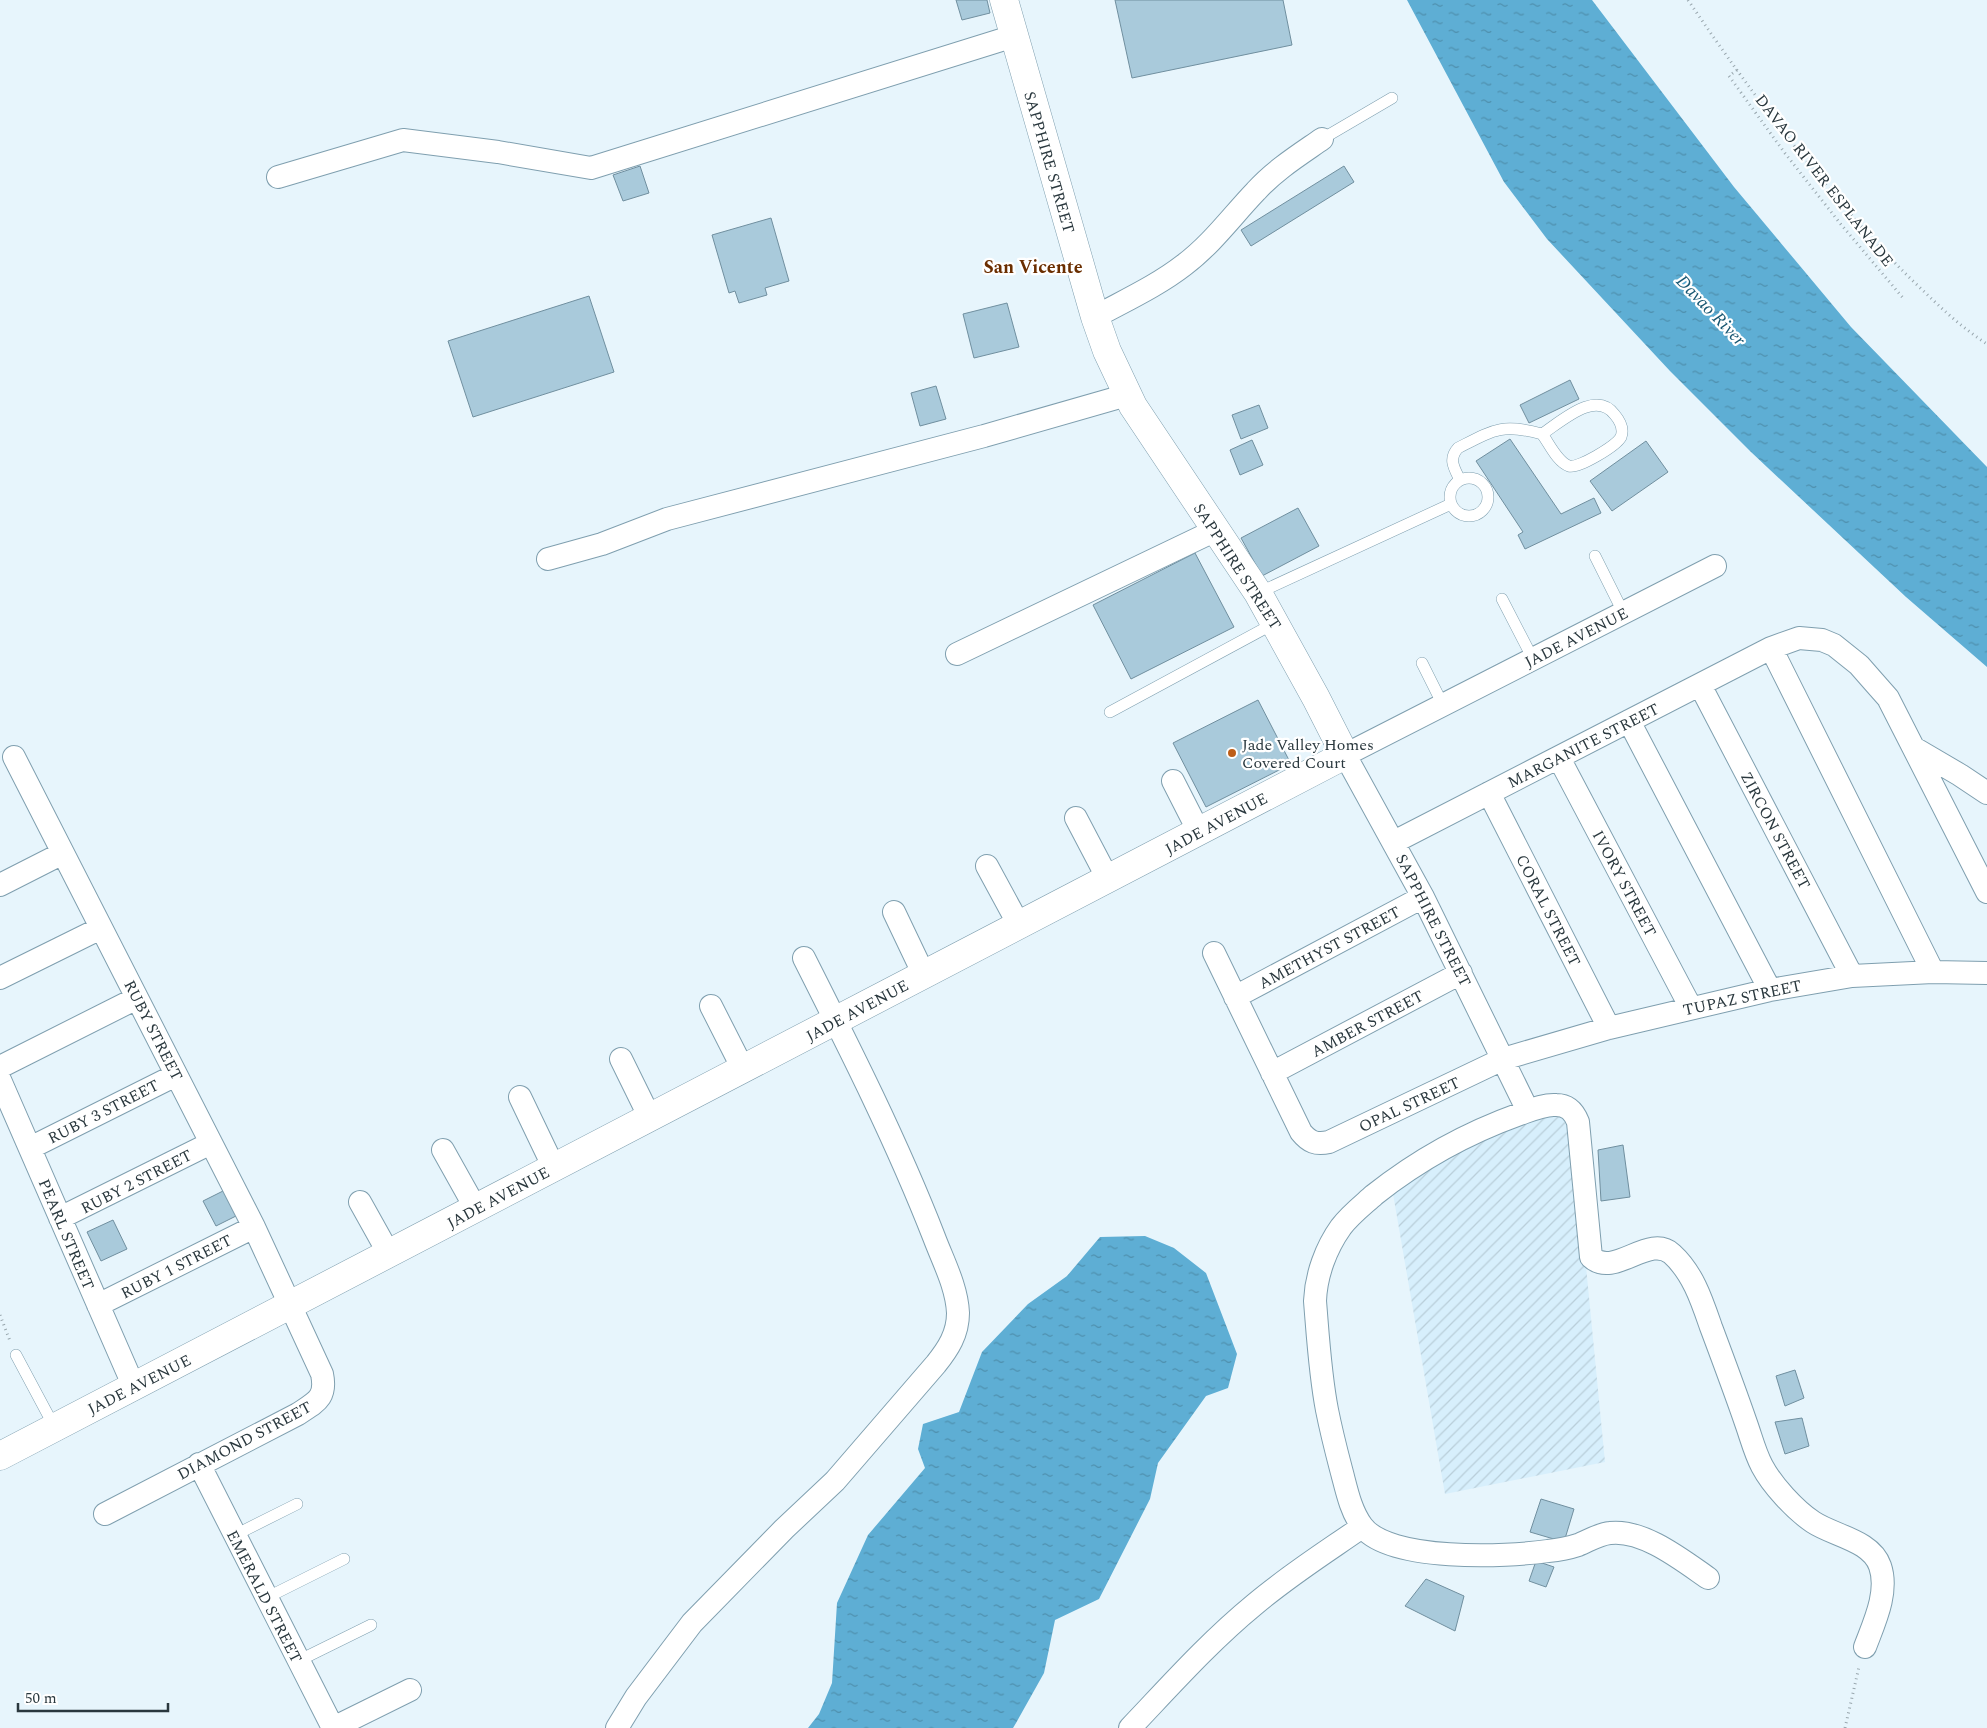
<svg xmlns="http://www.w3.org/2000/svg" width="1987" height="1728" font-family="Spectral,serif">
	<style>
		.industrial { fill: url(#industrial-furrows) }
		.water { fill: url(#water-ripples) }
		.building { fill: #a9cadb; stroke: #708f9f }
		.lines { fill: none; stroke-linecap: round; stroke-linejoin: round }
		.service-casing { stroke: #7f9faf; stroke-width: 12 }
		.minor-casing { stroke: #7f9faf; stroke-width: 24 }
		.tertiary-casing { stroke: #7f9faf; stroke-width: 29 }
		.path { stroke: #99a7ae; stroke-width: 3; stroke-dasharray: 1 4; stroke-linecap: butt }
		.service { stroke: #fff; stroke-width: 11 }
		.minor { stroke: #fff; stroke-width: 22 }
		.tertiary { stroke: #fff; stroke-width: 28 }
		.poi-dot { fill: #bd5d17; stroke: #fff; stroke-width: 2 }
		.labels { text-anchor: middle; stroke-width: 4.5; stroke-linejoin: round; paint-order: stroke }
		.street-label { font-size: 16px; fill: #2a383e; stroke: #fff }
		.poi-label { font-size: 16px; fill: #2a383e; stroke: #fff; text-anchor: start }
		.neighbourhood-label { font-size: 18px; font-weight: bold; fill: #6a2e00; stroke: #fff }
		.water-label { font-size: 18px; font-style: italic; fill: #185772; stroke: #fff }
	</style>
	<defs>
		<pattern id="industrial-furrows" width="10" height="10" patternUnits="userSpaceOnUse" patternTransform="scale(1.25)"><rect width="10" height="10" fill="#d7effc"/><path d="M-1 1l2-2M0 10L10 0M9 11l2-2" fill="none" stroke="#b9ced9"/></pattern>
		<pattern id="water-ripples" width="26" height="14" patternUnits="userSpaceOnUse" patternTransform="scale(1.25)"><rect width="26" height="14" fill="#5eaed4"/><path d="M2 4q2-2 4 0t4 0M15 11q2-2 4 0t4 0" fill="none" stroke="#4e8fad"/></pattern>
	</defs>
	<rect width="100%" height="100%" fill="#e7f5fc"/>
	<!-- industrial -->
	<path class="industrial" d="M1559,1113L1572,1122L1605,1462L1445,1494L1392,1188L1492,1131Z"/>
	<!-- water -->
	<path class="water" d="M1407,0H1592L1734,187L1851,327L1987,467V667L1906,597L1751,452L1670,371L1547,239L1504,182Z
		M1145,1236L1174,1248L1206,1273L1237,1354L1228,1388L1206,1396L1158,1463L1150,1499L1099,1599L1055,1620L1044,1673L1016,1723L1013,1728H808L819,1714L832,1683L837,1603L868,1535L925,1468L918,1449L923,1424L959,1412L982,1352L1028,1304L1067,1276L1100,1237Z"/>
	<!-- building -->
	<path class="building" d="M956,0H987L990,13L962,20Z
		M1115,0H1283L1292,45L1132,78Z
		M640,166L649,193L623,201L613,175Z
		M1344,166L1354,182L1251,246L1241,230Z
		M771,218L789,281L765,288L767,295L739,303L735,291L729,293L712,235Z
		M589,296L614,372L473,417L448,341Z
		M1007,303L1019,347L974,358L963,314Z
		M1570,380L1579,399L1529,423L1520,405Z
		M936,386L946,419L920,426L911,393Z
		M1259,405L1268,428L1241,439L1232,415Z
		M1510,439L1561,514L1594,498L1601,513L1525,549L1518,535L1523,532L1476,461Z
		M1252,440L1263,465L1240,475L1230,450Z
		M1646,441L1668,472L1612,511L1590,481Z
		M1298,508L1319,546L1262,576L1241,538Z
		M1195,553L1234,627L1131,679L1093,605Z
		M1258,700L1291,764L1206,807L1173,743Z
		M1623,1145L1630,1197L1601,1201L1598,1150Z
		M225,1190L238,1215L216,1226L203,1201Z
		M113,1220L127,1249L101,1261L87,1232Z
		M1795,1370L1804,1398L1785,1406L1776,1376Z
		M1802,1418L1809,1446L1785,1454L1775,1422Z
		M1541,1499L1574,1509L1564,1542L1530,1532Z
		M1536,1561L1554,1567L1546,1587L1529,1581Z
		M1426,1579L1464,1596L1455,1631L1405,1606Z"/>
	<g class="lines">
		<!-- service casing -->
		<g class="service-casing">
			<path id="service" d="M1322,139L1392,98
				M1450 497a19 19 0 1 1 38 0a19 19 0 1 1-38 0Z
				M1460,480C1454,468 1448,459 1458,448C1493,430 1502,423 1542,434C1549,443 1557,462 1569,466C1578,469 1616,446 1621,437C1624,429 1620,421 1615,415C1596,389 1562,421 1542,434
				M1595,556L1623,612
				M1258,593L1451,504
				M1502,599L1533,659
				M1422,663L1443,705
				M1110,712L1275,623
				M16,1355L55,1428
				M235,1535L297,1504
				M266,1598L344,1559
				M298,1661L371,1625"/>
		</g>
		<!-- minor casing -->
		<g class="minor-casing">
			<path id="minor" d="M278,177L403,140L498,152L591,168L1014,36
				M1095,317C1124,301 1157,286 1184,265C1212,244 1232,216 1256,191C1275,170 1299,155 1322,139
				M548,559L602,544L667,519L984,436L1127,395
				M1771,648L1933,972
				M957,654L1216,530
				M1700,685L1852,976
				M1629,721L1770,990
				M1914,748L1960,775L1987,793
				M14,757L254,1227L322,1374C327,1398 316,1402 298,1414L105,1514
				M1559,758L1691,1008
				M1173,781L1199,832
				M1489,793L1609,1028
				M1076,818L1108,879
				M1394,842L1771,648L1799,638L1822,640L1834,645L1859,665L1873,681L1888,698L1987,892
				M987,866L1019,925
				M0,885L63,853
				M894,912L924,975
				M1214,953L1301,1132C1309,1142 1316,1145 1329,1142L1503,1059L1609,1028L1770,990L1852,976L1933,972L1987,973
				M0,978L101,928
				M1235,997L1423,897
				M711,1006L743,1069
				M621,1059L650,1118
				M0,1067L137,998
				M1272,1073L1461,973
				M0,1080L134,1387
				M520,1097L554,1168
				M1528,1111L1423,897L1345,755L1715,566
				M30,1148L176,1075
				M443,1150L476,1209
				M360,1202L389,1254
				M60,1218L211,1143
				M98,1305L254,1227
				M199,1464L333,1728
				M1708,1578C1682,1560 1643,1529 1610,1533C1599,1534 1588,1541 1578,1545C1569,1548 1558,1550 1548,1551C1507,1557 1388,1562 1362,1526C1350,1510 1346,1487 1341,1469C1336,1450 1331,1430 1327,1410C1320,1374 1318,1337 1315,1301C1316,1275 1326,1248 1341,1227C1350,1215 1363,1205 1374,1195C1418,1160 1467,1133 1520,1114C1531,1110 1545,1104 1556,1105C1568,1105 1574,1112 1578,1122L1591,1257C1614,1279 1649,1233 1672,1254C1693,1273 1702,1301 1711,1327C1723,1359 1735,1391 1746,1423C1751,1437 1755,1453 1762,1466C1772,1485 1795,1510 1813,1522C1834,1536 1871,1540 1880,1566C1889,1592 1874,1623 1865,1647
				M333,1728L410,1690
				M617,1728L636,1697L692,1623L784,1529L835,1481L936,1364C948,1349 958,1334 958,1313C957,1287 943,1261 934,1237C897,1142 850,1049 804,958
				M1130,1728C1170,1686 1209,1642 1254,1605C1288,1576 1326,1552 1362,1527"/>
		</g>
		<!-- tertiary casing -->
		<g class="tertiary-casing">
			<path id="tertiary" d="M0,1456L1345,755L1316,698L1258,593L1133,406L1107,351L1095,317L1004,0"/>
		</g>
		<!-- path -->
		<path class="path" d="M1688,0C1732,65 1778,128 1829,188C1855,220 1882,251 1912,280C1936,303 1959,326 1987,344
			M1737,70L1729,76L1784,152L1839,222L1903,298
			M0,1315L10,1341
			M1845,1728L1859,1667"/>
		<!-- service -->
		<use href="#service" class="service"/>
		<!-- minor -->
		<use href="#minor" class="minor"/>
		<!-- tertiary -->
		<use href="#tertiary" class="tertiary"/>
	</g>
	<!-- markers -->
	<circle class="poi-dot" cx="1232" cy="753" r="5"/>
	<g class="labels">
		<!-- street labels -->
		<g class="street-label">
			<text transform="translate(1050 162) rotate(74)" y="6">SAPPHIRE STREET</text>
			<text transform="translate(1825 180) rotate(52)" y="6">DAVAO RIVER ESPLANADE</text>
			<text transform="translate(1238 566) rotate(57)" y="6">SAPPHIRE STREET</text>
			<text transform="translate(1576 637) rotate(-27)" y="6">JADE AVENUE</text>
			<text transform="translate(1583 745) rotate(-27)" y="6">MARGANITE STREET</text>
			<text transform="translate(1216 823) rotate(-28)" y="6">JADE AVENUE</text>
			<text transform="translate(1776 830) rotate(62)" y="6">ZIRCON STREET</text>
			<text transform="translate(1625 883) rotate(62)" y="6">IVORY STREET</text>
			<text transform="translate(1549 910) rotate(63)" y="6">CORAL STREET</text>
			<text transform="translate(1434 920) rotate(63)" y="6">SAPPHIRE STREET</text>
			<text transform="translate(1329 947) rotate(-28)" y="6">AMETHYST STREET</text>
			<text transform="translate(1742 997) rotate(-12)" y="6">TUPAZ STREET</text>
			<text transform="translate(857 1010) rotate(-28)" y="6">JADE AVENUE</text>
			<text transform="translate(1367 1023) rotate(-28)" y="6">AMBER STREET</text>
			<text transform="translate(154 1030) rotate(63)" y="6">RUBY STREET</text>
			<text transform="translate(1409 1104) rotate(-25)" y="6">OPAL STREET</text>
			<text transform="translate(103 1111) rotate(-27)" y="6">RUBY 3 STREET</text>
			<text transform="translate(136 1181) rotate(-27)" y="6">RUBY 2 STREET</text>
			<text transform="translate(498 1197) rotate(-28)" y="6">JADE AVENUE</text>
			<text transform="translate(67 1234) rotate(67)" y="6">PEARL STREET</text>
			<text transform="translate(176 1266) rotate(-27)" y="6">RUBY 1 STREET</text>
			<text transform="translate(139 1384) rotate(-27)" y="6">JADE AVENUE</text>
			<text transform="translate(244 1440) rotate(-28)" y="6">DIAMOND STREET</text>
			<text transform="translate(265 1596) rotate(63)" y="6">EMERALD STREET</text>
		</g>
		<!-- poi labels -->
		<g class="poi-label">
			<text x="1242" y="750">Jade Valley Homes<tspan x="1242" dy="18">Covered Court</tspan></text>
		</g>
		<!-- neighbourhood labels -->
		<g class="neighbourhood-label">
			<text x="1033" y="273">San Vicente</text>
		</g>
		<!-- water labels -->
		<g class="water-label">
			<text transform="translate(1711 310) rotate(46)" y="6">Davao River</text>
		</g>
	</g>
	<!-- scale -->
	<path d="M18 1703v8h150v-8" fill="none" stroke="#2a383e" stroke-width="2.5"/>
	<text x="25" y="1703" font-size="15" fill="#2a383e" stroke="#ffffff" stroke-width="4" paint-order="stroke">50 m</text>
</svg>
